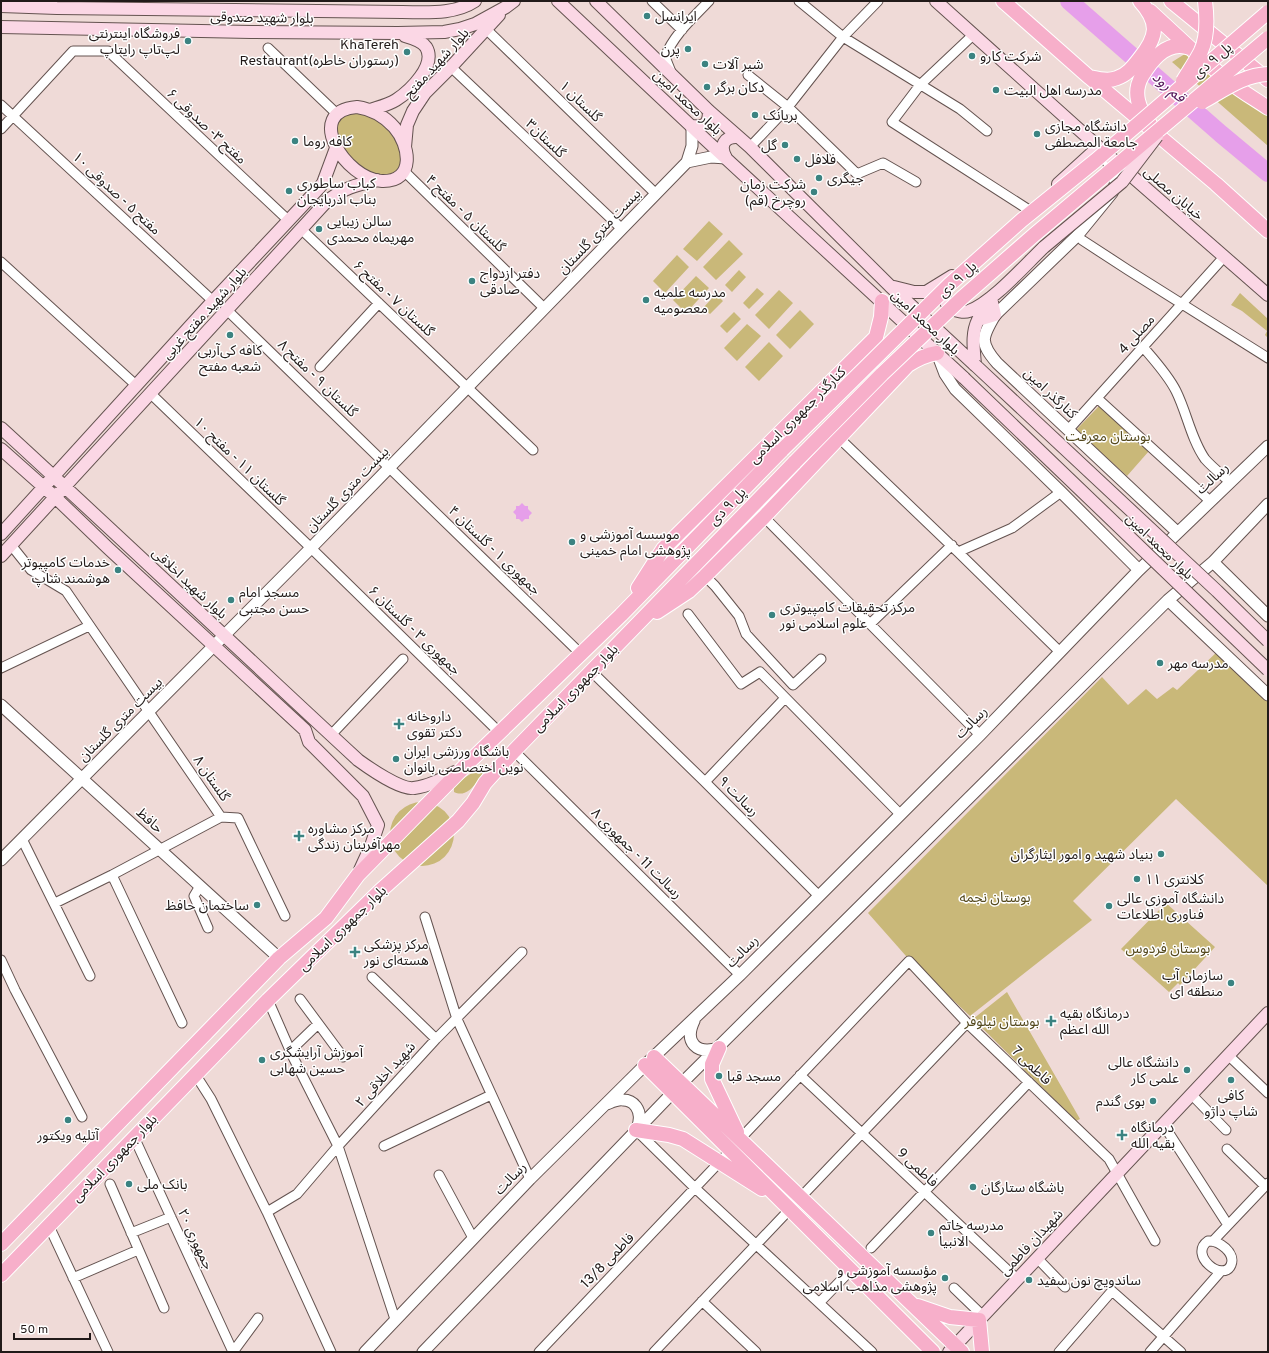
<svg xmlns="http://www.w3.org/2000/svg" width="1269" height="1353" font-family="Overpass,'Noto Sans Arabic',sans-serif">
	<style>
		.green { fill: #c9b879 }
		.water { fill: #e69fea }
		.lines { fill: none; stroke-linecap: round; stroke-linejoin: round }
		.river { stroke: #e69fea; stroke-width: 18 }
		.minor-casing { stroke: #645350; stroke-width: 11 }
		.tertiary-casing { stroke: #645350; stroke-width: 13 }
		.secondary-casing { stroke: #645350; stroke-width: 14 }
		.primary-casing { stroke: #fff; stroke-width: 16 }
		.minor { stroke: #fff; stroke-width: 9 }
		.tertiary { stroke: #fff; stroke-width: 11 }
		.secondary { stroke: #fbd7e5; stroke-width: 12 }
		.primary { stroke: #f7afca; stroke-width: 14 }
		.secondary-bridge-casing { stroke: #645350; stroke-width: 14; stroke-linecap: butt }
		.primary-bridge-casing { stroke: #fff; stroke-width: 16; stroke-linecap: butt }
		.secondary-bridge { stroke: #fbd7e5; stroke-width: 12 }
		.primary-bridge { stroke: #f7afca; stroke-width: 14 }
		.poi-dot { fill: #3b8381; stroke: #fff; stroke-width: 1.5 }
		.labels { text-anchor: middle; stroke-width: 3; stroke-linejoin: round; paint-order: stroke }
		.poi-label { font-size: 14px; fill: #211a19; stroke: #fff; text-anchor: start }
		.street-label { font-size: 14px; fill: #211a19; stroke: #fff }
		.park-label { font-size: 14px; fill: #54491d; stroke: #fff }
		.water-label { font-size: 15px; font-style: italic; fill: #531458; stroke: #fff }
	</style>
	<rect width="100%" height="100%" fill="#efdad7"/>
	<!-- green -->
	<path class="green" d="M1188,52L1235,94L1268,116V146L1172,62Z
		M360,111L386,126L401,146V169L387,177L365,171L339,145L336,123L340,117Z
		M709,221L723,234L697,261L683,249Z
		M729,240L743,254L716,280L703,267Z
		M677,255L689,267L665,293L653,281Z
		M739,270L746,277L732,292L725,285Z
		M696,276L709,288L686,313L673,300Z
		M757,288L764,294L749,309L743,303Z
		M779,290L793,303L769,329L755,315Z
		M1240,293L1268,319V338L1265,335L1267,331L1242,311L1231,305Z
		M716,294L723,301L710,314L703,308Z
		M800,310L814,324L790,349L776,335Z
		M734,312L741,319L727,333L720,326Z
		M747,324L761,336L737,361L724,348Z
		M769,342L783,356L759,381L745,367Z
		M1100,405L1149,451L1127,476L1076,430Z
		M1219,650L1268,701V886L1176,799L1073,901L1092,920L970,1016L906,956L868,913L1102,677L1128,705L1146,689L1157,699L1173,687L1177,690Z
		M485,764L488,765C480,776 470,800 454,792V787L457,783Z
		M390 834a32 32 0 1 1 64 0a32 32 0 1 1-64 0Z
		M1166,903L1215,947L1180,985L1178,983L1169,992L1121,949Z
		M1007,992L1080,1119L1076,1121L973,1019Z"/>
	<!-- water -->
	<path class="water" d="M522,503L525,506H528V509L532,513L529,516V519H525L522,522L519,519H516V515L513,512L516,509V506H519Z"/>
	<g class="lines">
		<!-- river -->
		<path class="river" d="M1069,1L1221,134L1268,173"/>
		<!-- minor casing -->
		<g class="minor-casing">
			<path id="minor" d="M652,1L682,30
				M799,1L843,37L960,109L987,131
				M486,29L656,194
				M973,35L920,85L892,122L1029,210
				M268,48L337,114
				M451,67L622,229
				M671,72L665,57C674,34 693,18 709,1
				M748,75L788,107L857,174L883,163L916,182
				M1,105L213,301
				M1,129L73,51H108L288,220
				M750,147L788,107L843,37L878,1
				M404,171L544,308
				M301,229L533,450
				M1082,240L1128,270L1268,358
				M1,262L137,386
				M227,310L581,654
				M1143,347C1155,361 1168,375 1176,391C1187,413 1191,439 1205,459C1212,467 1222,475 1230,482
				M320,367L379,303
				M150,393L311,548L500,733
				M1097,398L1210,501
				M1069,429L1224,257
				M839,438L958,552L1060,652
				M764,517L980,735
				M11,545L31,570L66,591L221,817
				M958,552L1012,528L1061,492
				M705,576L715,586L739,616L746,634L793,685L821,659
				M688,614L741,684L760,672L900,814
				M870,624L952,545
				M1,668L89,626
				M591,671L705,782
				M785,698L705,782L819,896
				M331,735L403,659
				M514,751L740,975
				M221,817L238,818L285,916
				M22,839L90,976
				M112,875L182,1023
				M200,886L194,896L208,928
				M55,903L112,875L221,817
				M425,917L457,1019L530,1179
				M1,960L15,990L82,1117
				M372,977L436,1039
				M300,999L343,1057
				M268,1000L293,1057L338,1146L395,1319
				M290,1051L318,1024
				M1228,1055L1268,1093
				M195,1074L211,1099L267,1212L331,1352
				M800,1075L1017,1279
				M1191,1094L1226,1130
				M1163,1124L1228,1225
				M636,1130L695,1188L872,1352
				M134,1137L233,1352
				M740,1139L909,961L967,1023L1109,1159L1155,1241
				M384,1146L491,1095
				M1227,1149L1265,1186
				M439,1175L473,1238
				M110,1184L164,1308
				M801,1197L967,1023
				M267,1212L297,1194L338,1146L436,1039L522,952
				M49,1226L108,1352
				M131,1233L171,1217
				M1208,1241C1219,1240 1236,1253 1231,1265C1223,1283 1188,1255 1208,1241Z
				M1213,1241L1268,1183
				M871,1248L1029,1082
				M1037,1258L1065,1287
				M73,1278L138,1250
				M954,1288L983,1316
				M702,1301L756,1352
				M819,1303L848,1273
				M233,1352L258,1318
				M539,1352L731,1150
				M654,1352L790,1209
				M1059,1352L1112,1291L1181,1352
				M1150,1352L1221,1271"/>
		</g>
		<!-- tertiary casing -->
		<g class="tertiary-casing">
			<path id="tertiary" d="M687,162L711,157L726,158
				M1108,162C1117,172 1118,182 1112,193L1077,236L995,315C982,337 979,342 997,363L1177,532
				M937,353L945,374L955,389L1061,492L1139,570
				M1213,562L1268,616
				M1168,600L1268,695
				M1,705L279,958
				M1,860L311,548L687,162L692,146V126
				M694,1021C684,1042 696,1055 719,1048
				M607,1104C612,1102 618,1099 623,1100C634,1100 641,1110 639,1121C639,1124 637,1127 636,1130
				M365,1352L530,1179L645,1065L740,975L980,735L1139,570L1268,446
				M423,1352L681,1084L1168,600L1213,562L1268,504"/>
		</g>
		<!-- secondary casing -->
		<g class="secondary-casing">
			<path id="secondary" d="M558,1L707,141L964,378
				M596,1L709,111L750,147L890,286L975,365
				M936,1L1094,143L1268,295
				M1,6L57,8L402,12C426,12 454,15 475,1
				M1,27L251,32L398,33L444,32L460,29L475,24L506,7L514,1
				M357,107C371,109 384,116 394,127C410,145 416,182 382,181C346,180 302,111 357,107Z
				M370,110C379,107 388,105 396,100C410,91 437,65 426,47C422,41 412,38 405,36
				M692,126C704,128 709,124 709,111
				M405,147L407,125L413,111L425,93L451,67L499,15
				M726,158C719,146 724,136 738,137
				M1058,184L1092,153L1094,150V143
				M947,283C944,293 942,301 951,308C956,311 964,313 969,311C992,303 1026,264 1044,247
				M894,287L914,292H926L952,276
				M978,320L995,315L991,298
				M975,365C974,350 971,334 978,320C981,313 986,307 989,300
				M1,428C121,538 239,650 358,760C369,768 401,790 414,788C429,786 442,779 455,772
				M1,449L55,497L108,548L305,730L309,742L363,796L378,825L371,846L360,870
				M1,534L213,301L319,188L323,183L336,148
				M1,556L326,202C343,188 356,185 377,180
				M949,1352L1268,1013"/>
		</g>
		<!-- primary casing -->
		<g class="primary-casing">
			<path id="primary" d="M1003,1L1089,77L1216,184L1268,231
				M1171,1L1268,80
				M1150,11L1190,48
				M1089,77C1098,79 1108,82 1117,78C1127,75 1133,67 1140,58C1157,37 1160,23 1140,1
				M1150,124C1139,109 1132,93 1142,76C1152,59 1168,39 1190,48C1193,50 1197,54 1200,56C1210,65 1219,74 1230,82C1242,92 1255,99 1268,108
				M638,588L663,549L876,337L881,317L882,301
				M657,612L689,591L705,576L764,517L908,365C917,359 925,355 937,353
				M719,1048L712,1064V1079L737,1132
				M654,1057L962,1352
				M645,1065L933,1352
				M636,1130L669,1135L683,1139L762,1189
				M1,1244L279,958L326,918L358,875L466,765L621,615L782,450
				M1,1275L268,1000L380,891L458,821L473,803L485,783L514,751L795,462
				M918,1306L950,1317L979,1320L982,1352"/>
		</g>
		<!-- minor -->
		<use href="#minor" class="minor"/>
		<!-- tertiary -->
		<use href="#tertiary" class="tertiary"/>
		<!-- secondary -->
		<use href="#secondary" class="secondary"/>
		<!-- primary -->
		<use href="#primary" class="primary"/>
		<!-- secondary-bridge casing -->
		<g class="secondary-bridge-casing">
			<path id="secondary-bridge" d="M1044,247L1122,182L1157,136
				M975,365L1217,591L1268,641
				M964,378L1268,670"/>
		</g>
		<!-- primary-bridge casing -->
		<g class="primary-bridge-casing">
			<path id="primary-bridge" d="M1183,81C1189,71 1196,61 1201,51C1208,36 1207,17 1205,1
				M1202,102C1224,90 1243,75 1268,74
				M782,450L949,285L1022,220L1095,161L1268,12
				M795,462L882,374L962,298L1034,235L1268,38"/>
		</g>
		<!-- secondary-bridge -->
		<use href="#secondary-bridge" class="secondary-bridge"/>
		<!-- primary-bridge -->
		<use href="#primary-bridge" class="primary-bridge"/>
	</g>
	<!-- markers -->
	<g class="poi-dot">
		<circle cx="647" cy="16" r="4"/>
		<circle cx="188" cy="41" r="4"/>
		<circle cx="688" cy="49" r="4"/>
		<circle cx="407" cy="52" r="4"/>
		<circle cx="972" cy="56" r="4"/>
		<circle cx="705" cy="64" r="4"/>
		<circle cx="707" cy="87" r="4"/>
		<circle cx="996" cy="90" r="4"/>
		<circle cx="755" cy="115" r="4"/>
		<circle cx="1037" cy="134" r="4"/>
		<circle cx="295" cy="141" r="4"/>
		<circle cx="785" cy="145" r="4"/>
		<circle cx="797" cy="159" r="4"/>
		<circle cx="819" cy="178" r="4"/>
		<circle cx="289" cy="191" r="4"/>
		<circle cx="814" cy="192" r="4"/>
		<circle cx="319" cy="229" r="4"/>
		<circle cx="472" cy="281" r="4"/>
		<circle cx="646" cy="300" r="4"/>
		<circle cx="230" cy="335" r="4"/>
		<circle cx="572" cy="542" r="4"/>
		<circle cx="118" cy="570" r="4"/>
		<circle cx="231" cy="600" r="4"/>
		<circle cx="772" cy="615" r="4"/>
		<circle cx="1160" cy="663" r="4"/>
		<path d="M397 718h4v4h4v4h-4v4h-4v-4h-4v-4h4z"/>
		<circle cx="396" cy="759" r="4"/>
		<path d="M297 830h4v4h4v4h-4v4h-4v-4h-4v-4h4z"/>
		<circle cx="1161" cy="854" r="4"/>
		<circle cx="1137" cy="879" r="4"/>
		<circle cx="257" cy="905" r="4"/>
		<circle cx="1109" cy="906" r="4"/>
		<path d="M353 946h4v4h4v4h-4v4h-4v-4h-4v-4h4z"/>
		<circle cx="1231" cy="983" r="4"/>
		<path d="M1049 1015h4v4h4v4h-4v4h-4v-4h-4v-4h4z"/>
		<circle cx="262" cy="1060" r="4"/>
		<circle cx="1187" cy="1070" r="4"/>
		<circle cx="719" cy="1076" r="4"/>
		<circle cx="1231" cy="1080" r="4"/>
		<circle cx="1153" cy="1101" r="4"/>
		<circle cx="68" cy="1120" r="4"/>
		<path d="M1120 1129h4v4h4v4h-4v4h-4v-4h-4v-4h4z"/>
		<circle cx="129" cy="1184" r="4"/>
		<circle cx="973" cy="1187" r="4"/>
		<circle cx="931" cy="1233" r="4"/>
		<circle cx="945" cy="1278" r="4"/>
		<circle cx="1029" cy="1280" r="4"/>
	</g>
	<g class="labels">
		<!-- poi labels -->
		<g class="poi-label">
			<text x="655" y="21">ایرانسل</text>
			<text x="180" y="38" text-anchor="end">فروشگاه اینترنتی<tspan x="180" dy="16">لپ‌تاپ رایتاپ</tspan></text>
			<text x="399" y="49" text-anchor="end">KhaTereh<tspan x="399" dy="16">Restaurant(رستوران خاطره)</tspan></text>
			<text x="680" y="54" text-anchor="end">پرن</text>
			<text x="980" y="61">شرکت کارو</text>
			<text x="713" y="69">شیر آلات</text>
			<text x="715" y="92">دکان برگر</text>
			<text x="1004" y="95">مدرسه اهل البیت</text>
			<text x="763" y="120">بریانک</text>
			<text x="1045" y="131">دانشگاه مجازی<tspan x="1045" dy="16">جامعة المصطفی</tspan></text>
			<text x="303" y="146">کافه روما</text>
			<text x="777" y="150" text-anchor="end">گل</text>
			<text x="805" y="164">فلافل</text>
			<text x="827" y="183">جیگری</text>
			<text x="297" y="188">کباب ساطوری<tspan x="297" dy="16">بناب اذربایجان</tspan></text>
			<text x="806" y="189" text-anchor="end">شرکت زمان<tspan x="806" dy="16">روچرخ (قم)</tspan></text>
			<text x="327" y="226">سالن زیبایی<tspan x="327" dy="16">مهریماه محمدی</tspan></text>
			<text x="480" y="278">دفتر ازدواج<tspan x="480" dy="16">صادقی</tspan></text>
			<text x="654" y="297">مدرسه علمیه<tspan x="654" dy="16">معصومیه</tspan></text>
			<text x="230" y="355" text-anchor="middle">کافه کی‌آربی<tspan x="230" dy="16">شعبه مفتح</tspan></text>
			<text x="580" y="539">موسسه آموزشی و<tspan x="580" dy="16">پژوهشی امام خمینی</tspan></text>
			<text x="110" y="567" text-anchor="end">خدمات کامپیوتر<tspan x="110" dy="16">هوشمند شاپ</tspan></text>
			<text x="239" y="597">مسجد امام<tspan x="239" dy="16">حسن مجتبی</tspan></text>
			<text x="780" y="612">مرکز تحقیقات کامپیوتری<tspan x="780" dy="16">علوم اسلامی نور</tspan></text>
			<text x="1168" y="668">مدرسه مهر</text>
			<text x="407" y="721">داروخانه<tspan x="407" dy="16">دکتر تقوی</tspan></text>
			<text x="404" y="756">باشگاه ورزشی ایران<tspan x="404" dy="16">نوین اختصاصی بانوان</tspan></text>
			<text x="308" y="833">مرکز مشاوره<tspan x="308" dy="16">مهرآفرینان زندگی</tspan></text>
			<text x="1153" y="859" text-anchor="end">بنیاد شهید و امور ایثارگران</text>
			<text x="1145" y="884">کلانتری ۱۱</text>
			<text x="1117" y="903">دانشگاه آموزی عالی<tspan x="1117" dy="16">فناوری اطلاعات</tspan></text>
			<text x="249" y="910" text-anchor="end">ساختمان حافظ</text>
			<text x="364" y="949">مرکز پزشکی<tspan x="364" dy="16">هسته‌ای نور</tspan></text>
			<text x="1223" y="980" text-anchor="end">سازمان آب<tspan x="1223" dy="16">منطقه ای</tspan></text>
			<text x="1060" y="1018">درمانگاه بقیه<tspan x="1060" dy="16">الله اعظم</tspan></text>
			<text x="270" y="1057">آموزش آرایشگری<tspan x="270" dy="16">حسین شهابی</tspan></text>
			<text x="1179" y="1067" text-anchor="end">دانشگاه عالی<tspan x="1179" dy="16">علمی کار</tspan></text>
			<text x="727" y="1081">مسجد قبا</text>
			<text x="1231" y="1100" text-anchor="middle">کافی<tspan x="1231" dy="16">شاپ داژو</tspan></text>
			<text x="1145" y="1106" text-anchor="end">بوی گندم</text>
			<text x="1131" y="1132">درمانگاه<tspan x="1131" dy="16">بقیه الله</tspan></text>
			<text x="68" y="1140" text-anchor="middle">آتلیه ویکتور</text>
			<text x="137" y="1189">بانک ملی</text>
			<text x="981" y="1192">باشگاه ستارگان</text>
			<text x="939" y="1230">مدرسه خاتم<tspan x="939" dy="16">الانبیا</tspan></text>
			<text x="937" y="1275" text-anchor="end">مؤسسه آموزشی و<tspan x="937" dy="16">پژوهشی مذاهب اسلامی</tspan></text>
			<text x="1037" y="1285">ساندویچ نون سفید</text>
		</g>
		<!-- street labels -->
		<g class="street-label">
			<text transform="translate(262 17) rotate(1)" y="5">بلوار شهید صدوقی</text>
			<text transform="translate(1212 60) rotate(-41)" y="5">پل ۹ دی</text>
			<text transform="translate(436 63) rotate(-48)" y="5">بلوار شهید مفتح</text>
			<text transform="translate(581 101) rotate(44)" y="5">گلستان ۱</text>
			<text transform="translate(688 102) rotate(43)" y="5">بلوار محمد امین</text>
			<text transform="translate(207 126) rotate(43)" y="5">مفتح ۳- صدوقی ۶</text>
			<text transform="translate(546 138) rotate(44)" y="5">گلستان۳</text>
			<text transform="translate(117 193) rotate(43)" y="5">مفتح ۵ - صدوقی ۱۰</text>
			<text transform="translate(1174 193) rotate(41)" y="5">خیابان مصلی</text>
			<text transform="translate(466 213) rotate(44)" y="5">گلستان ۵ - مفتح ۴</text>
			<text transform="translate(599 231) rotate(-46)" y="5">بیست متری گلستان</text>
			<text transform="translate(957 279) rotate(-42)" y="5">پل ۹ دی</text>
			<text transform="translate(394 298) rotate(43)" y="5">گلستان ۷ - مفتح ۶</text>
			<text transform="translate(204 313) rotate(-48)" y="5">بلوار شهید مفتح غربی</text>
			<text transform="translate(926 322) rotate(43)" y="5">بلوار محمد امین</text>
			<text transform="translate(1136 334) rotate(-48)" y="5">مصلی 4</text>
			<text transform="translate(318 378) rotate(44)" y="5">گلستان ۹ - مفتح ۸</text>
			<text transform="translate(1051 393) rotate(43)" y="5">کنارگذر امین</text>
			<text transform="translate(797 415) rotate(-45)" y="5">کنارگذر جمهوری اسلامی</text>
			<text transform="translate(240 461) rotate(44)" y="5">گلستان ۱۱ - مفتح ۱۰</text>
			<text transform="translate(1212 478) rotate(-43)" y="5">رسالت</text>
			<text transform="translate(347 489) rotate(-46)" y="5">بیست متری گلستان</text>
			<text transform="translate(727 506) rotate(-46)" y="5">پل ۹ دی</text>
			<text transform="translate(1160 546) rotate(44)" y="5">بلوار محمد امین</text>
			<text transform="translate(495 550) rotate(44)" y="5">جمهوری ۱ - گلستان ۴</text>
			<text transform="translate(190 583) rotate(43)" y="5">بلوار شهید اخلاقی</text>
			<text transform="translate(415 630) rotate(44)" y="5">جمهوری ۳ - گلستان ۶</text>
			<text transform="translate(575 688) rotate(-46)" y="5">بلوار جمهوری اسلامی</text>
			<text transform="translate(120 719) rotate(-45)" y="5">بیست متری گلستان</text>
			<text transform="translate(971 722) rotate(-45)" y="5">رسالت</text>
			<text transform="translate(212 778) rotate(55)" y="5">گلستان ۸</text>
			<text transform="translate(739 796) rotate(45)" y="5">رسالت ۹</text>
			<text transform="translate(150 820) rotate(42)" y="5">حافظ</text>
			<text transform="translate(637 853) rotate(45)" y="5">رسالت 11 - جمهوری ۸</text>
			<text transform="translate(342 928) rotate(-44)" y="5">بلوار جمهوری اسلامی</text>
			<text transform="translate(742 951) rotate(-45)" y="5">رسالت</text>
			<text transform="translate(1032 1065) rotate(44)" y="5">فاطمی 7</text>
			<text transform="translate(385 1074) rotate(-48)" y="5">شهید اخلاقی ۲</text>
			<text transform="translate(114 1158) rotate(-46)" y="5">بلوار جمهوری اسلامی</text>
			<text transform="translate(918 1167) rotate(43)" y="5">فاطمی 9</text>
			<text transform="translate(510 1178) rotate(-46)" y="5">رسالت</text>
			<text transform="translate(196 1239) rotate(65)" y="5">جمهوری ۲۰</text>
			<text transform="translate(1031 1242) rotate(-47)" y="5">شهیدان فاطمی</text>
			<text transform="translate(607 1260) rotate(-46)" y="5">فاطمی 13/8</text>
		</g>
		<!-- park labels -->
		<g class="park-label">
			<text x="1108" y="441">بوستان معرفت</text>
			<text x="995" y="902">بوستان نجمه</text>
			<text x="1168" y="953">بوستان فردوس</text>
			<text x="1002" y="1026">بوستان نیلوفر</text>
		</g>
		<!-- water labels -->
		<g class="water-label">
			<text transform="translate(1169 87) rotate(41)" y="5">قم رود</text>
		</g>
	</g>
	<!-- border -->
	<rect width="1269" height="1353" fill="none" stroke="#211a19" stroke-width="4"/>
	<!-- scale -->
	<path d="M14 1333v6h76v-6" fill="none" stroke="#211a19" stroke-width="2"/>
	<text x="20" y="1333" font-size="12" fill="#211a19" stroke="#ffffff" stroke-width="3" paint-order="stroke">50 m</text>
</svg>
